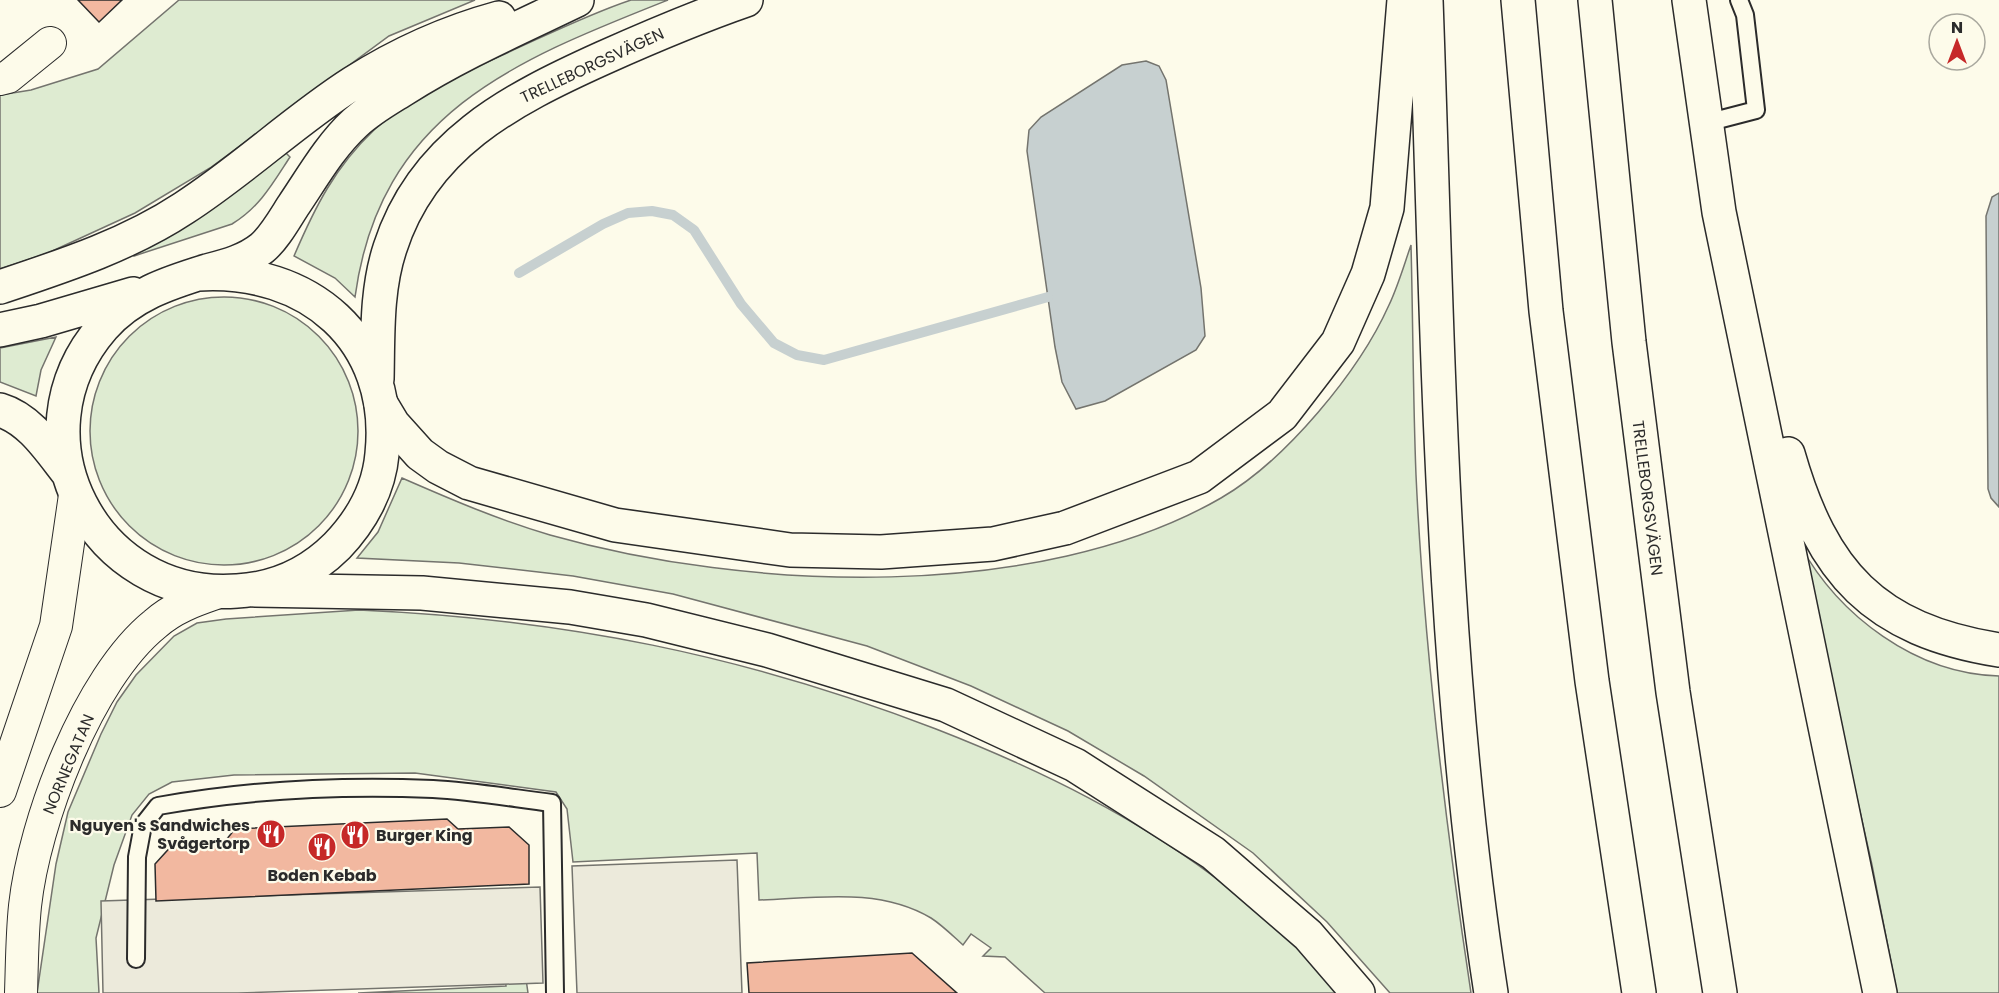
<svg xmlns="http://www.w3.org/2000/svg" width="1999" height="993" font-family="Poppins,sans-serif">
	<style>
		.green { fill: #deebd1; stroke: #74746e; stroke-width: 1.5 }
		.parking { fill: #eceadb; stroke: #74746e; stroke-width: 1.5 }
		.water { fill: #c7d0d0; stroke: #74746e; stroke-width: 1.5 }
		.lines { fill: none; stroke-linecap: round; stroke-linejoin: round }
		.stream { stroke: #c7d0d0; stroke-width: 10 }
		.building { fill: #f2b8a0; stroke: #2b2b2b; stroke-width: 1.5 }
		.lane-casing { stroke: #2b2b2b; stroke-width: 20 }
		.street-casing { stroke: #2b2b2b; stroke-width: 34 }
		.secondary-casing { stroke: #2b2b2b; stroke-width: 36 }
		.highway-casing { stroke: #2b2b2b; stroke-width: 36 }
		.lane { stroke: #fdfbea; stroke-width: 16 }
		.street { stroke: #fdfbea; stroke-width: 32 }
		.secondary { stroke: #fdfbea; stroke-width: 33 }
		.highway { stroke: #fdfbea; stroke-width: 33 }
		.labels { text-anchor: middle; stroke-width: 4.5; stroke-linejoin: round; paint-order: stroke }
		.street-label { font-size: 16px; fill: #2b2b2b; stroke: #fdfbea }
		.poi-label { font-size: 16px; font-weight: bold; fill: #2b2b2b; stroke: #fdfbea; text-anchor: end }
	</style>
	<rect width="100%" height="100%" fill="#fdfbea"/>
	<!-- green -->
	<path class="green" d="M179,0H475L389,36L210,168L135,213L48,253L0,269V95L31,90L98,69Z
		M631,0H668C514,61 380,113 355,297L335,278L294,256C315,207 335,167 374,130C412,95 463,73 509,52C549,34 589,14 631,0Z
		M283,150L290,157C273,183 260,207 232,224L134,256L130,248Z
		M1411,245C1413,321 1413,399 1416,475C1424,649 1445,821 1471,993H1390L1327,922L1253,853L1144,776L1068,731L971,686L867,646L673,594L573,576L459,563L357,558L378,532L402,478C450,499 499,520 550,535C747,591 1039,603 1221,498C1285,461 1359,372 1389,305C1398,286 1404,265 1411,245Z
		M90 431a134 134 0 1 1 268 0a134 134 0 1 1-268 0Z
		M56,337L41,370L36,396L0,382V348Z
		M1800,545C1839,616 1916,674 1999,676V993H1897L1872,865Z
		M359,610C564,619 744,655 936,729C1041,770 1141,819 1230,889C1253,907 1278,924 1298,944C1313,959 1327,977 1341,993H1045L1005,957L983,956L991,948L971,934L963,945C953,936 942,925 931,918C879,887 816,898 759,900L757,853L573,862L567,809L556,792L415,773L234,775L172,782L149,794L132,815L114,865L96,938L99,993H37L56,864L68,812L101,734L117,702L136,675L174,636L197,623L226,619Z
		M504,959L526,979L528,993H358L506,986Z"/>
	<!-- parking -->
	<path class="parking" d="M737,860L742,993H577L572,866Z
		M540,887L543,983L238,993H103L101,901Z"/>
	<!-- water -->
	<path class="water" d="M1146,61L1159,66L1166,80L1201,288L1205,336L1196,350L1105,401L1076,409L1062,382L1055,347L1027,151L1029,130L1041,117L1122,65Z
		M1999,193V507L1991,498L1988,489L1986,216L1992,197Z"/>
	<g class="lines">
		<!-- stream -->
		<path class="stream" d="M519,273L603,224L628,213L652,211L673,215L694,230L741,304L774,343L797,355L824,360L1048,297"/>
	</g>
	<!-- building -->
	<path class="building" d="M78,0H122L99,22Z
		M447,819L458,829L509,827L529,845V884L156,901L155,864L175,842L226,840L235,829Z
		M912,953L957,993H749L747,963Z"/>
	<g class="lines">
		<!-- lane casing -->
		<g class="lane-casing">
			<path id="lane" d="M1706,123L1756,110L1745,15L1739,0
				M136,959L137,857L143,825L158,806C248,790 341,785 433,789C472,791 512,798 552,803L555,993"/>
		</g>
		<!-- street casing -->
		<g class="street-casing">
			<path id="street" d="M0,79L8,77L50,43
				M0,791L56,626L75,495
				M21,993C22,964 22,935 25,906C34,822 88,678 155,624C173,608 193,601 216,593"/>
		</g>
		<!-- secondary casing -->
		<g class="secondary-casing">
			<path id="secondary" d="M198,274C308,267 394,339 382,454C379,489 361,521 337,546C310,573 275,589 237,591C94,602 8,436 103,327C131,295 168,283 207,271C226,266 246,261 262,248C274,238 284,220 293,206C312,178 330,146 355,123C370,109 388,99 404,89C459,54 519,28 577,0
				M0,287C63,266 128,245 184,208C243,170 295,120 353,83C397,55 448,32 499,18
				M0,330L41,321L133,294
				M377,379C378,336 376,290 390,248C423,145 510,100 603,58C650,37 697,17 746,0
				M0,410C30,419 49,449 68,473"/>
		</g>
		<!-- highway casing -->
		<g class="highway-casing">
			<path id="highway" d="M1426,0C1438,332 1440,664 1491,993
				M1518,0L1546,311L1592,681L1639,993
				M1595,0L1629,342L1673,692L1720,993
				M1689,0L1719,212L1880,993
				M381,404L393,424L420,454L438,467L469,483L615,525L790,550L881,552L993,544L1065,528L1199,477L1282,415L1338,342L1368,274L1387,208L1404,0
				M1788,454C1822,573 1874,630 1999,650
				M255,590L422,593L570,607L646,620L767,650L946,705L1075,765L1213,853L1308,935L1358,993"/>
		</g>
		<!-- lane -->
		<use href="#lane" class="lane"/>
		<!-- street -->
		<use href="#street" class="street"/>
		<!-- secondary -->
		<use href="#secondary" class="secondary"/>
		<!-- highway -->
		<use href="#highway" class="highway"/>
	</g>
	<!-- icons -->
	<defs>
		<g id="restaurant-disc" transform="scale(1.5)"><circle r="9.5" fill="#c62828" stroke="#fdfbea"/><path d="M-5-6h1v4h1v-4h1v4h1v-4h1v5L-1.5 .5V6h-2V.5L-5-1ZM5-6V6H3V1.5H1.5Q1.5-4 5-6Z" fill="#fff"/></g>
	</defs>
	<g fill-rule="evenodd">
		<use href="#restaurant-disc" x="271" y="834"/>
		<use href="#restaurant-disc" x="355" y="835"/>
		<use href="#restaurant-disc" x="322" y="847"/>
	</g>
	<g class="labels">
		<!-- street labels -->
		<g class="street-label">
			<text transform="translate(592 65) rotate(-25)" y="6">TRELLEBORGSVÄGEN</text>
			<text transform="translate(1648 498) rotate(83)" y="6">TRELLEBORGSVÄGEN</text>
			<text transform="translate(68 764) rotate(-67)" y="6">NORNEGATAN</text>
		</g>
		<!-- poi labels -->
		<g class="poi-label">
			<text x="250" y="831">Nguyen's Sandwiches<tspan x="250" dy="18">Svågertorp</tspan></text>
			<text x="376" y="841" text-anchor="start">Burger King</text>
			<text x="322" y="881" text-anchor="middle">Boden Kebab</text>
		</g>
	</g>
	<!-- north arrow -->
	<g transform="translate(1957 42)"><circle r="28" fill="#fdfbea" stroke="#a9a89e" stroke-width="1.5"/>
	<path d="M0-4.5L10 22L0 15L-10 22Z" fill="#c62828"/>
	<text y="-9" font-size="16" font-weight="bold" text-anchor="middle" fill="#2b2b2b">N</text>
	</g>
</svg>
